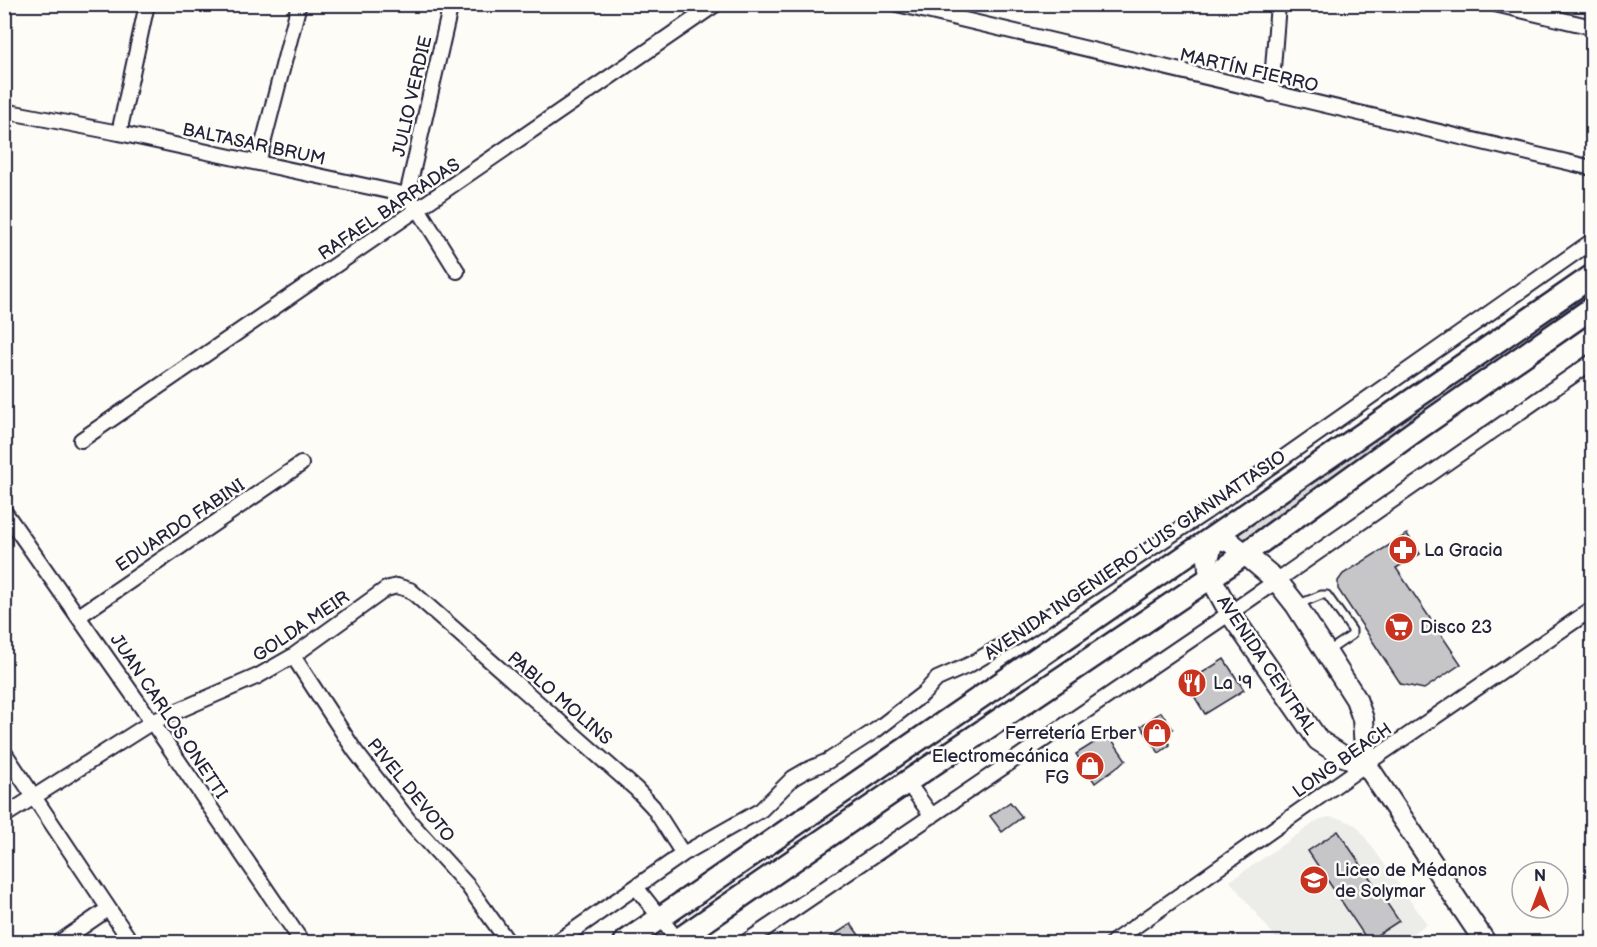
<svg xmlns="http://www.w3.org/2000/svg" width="1597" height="947" font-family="'Balsamiq Sans',sans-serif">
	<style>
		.built { fill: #ecece9 }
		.green { fill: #dddcdb; stroke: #807f8b; stroke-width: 1.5 }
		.building { fill: #c6c6c8; stroke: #22223b; stroke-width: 1.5 }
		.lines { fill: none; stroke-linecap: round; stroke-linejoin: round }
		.lane-casing { stroke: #22223b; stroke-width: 11 }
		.street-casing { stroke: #22223b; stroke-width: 18 }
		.secondary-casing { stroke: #22223b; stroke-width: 24 }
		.primary-casing { stroke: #22223b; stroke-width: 26 }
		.lane { stroke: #fdfcf7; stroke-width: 7 }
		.street { stroke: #fdfcf7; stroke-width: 14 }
		.secondary { stroke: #fdfcf7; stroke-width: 20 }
		.primary { stroke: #fdfcf7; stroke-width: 21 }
		.labels { text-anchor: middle; stroke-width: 5; stroke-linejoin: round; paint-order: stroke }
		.street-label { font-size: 18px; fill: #22223b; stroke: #fdfcf7 }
		.poi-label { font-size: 18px; fill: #22223b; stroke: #fdfcf7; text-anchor: start }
	</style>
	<rect width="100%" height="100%" fill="#fdfcf7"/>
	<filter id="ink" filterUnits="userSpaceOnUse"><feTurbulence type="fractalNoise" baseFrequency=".0167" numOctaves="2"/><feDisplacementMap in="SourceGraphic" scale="12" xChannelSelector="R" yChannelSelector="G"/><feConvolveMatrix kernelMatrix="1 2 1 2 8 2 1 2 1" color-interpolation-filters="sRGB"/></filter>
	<g filter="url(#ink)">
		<!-- built -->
		<path class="built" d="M1329,817L1342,819L1357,826L1427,924L1400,942H1273L1276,938L1230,881L1320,819Z"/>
		<!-- green -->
		<path class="green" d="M1592,285V300L1238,546L1231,535Z"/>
		<!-- building -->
		<path class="building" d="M1407,534L1420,554L1396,568L1461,664L1424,689L1401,684L1338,589V581L1343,574Z
			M1224,659L1244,690L1205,714L1186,683Z
			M1161,712L1173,729L1164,736L1170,745L1159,753L1141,726Z
			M1108,734L1126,760L1095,783L1076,754Z
			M1010,802L1022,817L1002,832L990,816Z
			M1338,831L1399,921L1368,941L1308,851Z
			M851,924L864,942H823Z"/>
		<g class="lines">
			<!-- lane casing -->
			<g class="lane-casing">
				<path id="lane" d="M1299,604L1321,595H1327L1352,630V635L1327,652"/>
			</g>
			<!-- street casing -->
			<g class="street-casing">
				<path id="street" d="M897,4L1592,168
					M1495,4L1592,27
					M1271,94L1278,4
					M4,111L119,133L407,195L419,210L457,271
					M119,133L147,4
					M258,163L299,4
					M407,195L451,4
					M81,440L716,4
					M4,511L152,722L302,942
					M79,616L301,464
					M293,656L355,751L410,822L468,886L508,942
					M4,752L131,942
					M907,782L932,816
					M4,816L152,722L258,676L293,656L386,589L397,586L410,590L636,789L653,807L683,854
					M636,887L679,942
					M60,942L108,909
					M557,942L683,854L761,810L793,778L805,771L828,761L876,730L924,693L937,679L969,665L1025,632L1206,512L1592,241
					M746,942L1230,613L1592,362
					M1113,942L1366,764L1592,609"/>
			</g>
			<!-- secondary casing -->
			<g class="secondary-casing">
				<path id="secondary" d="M1366,764L1341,755L1318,740L1230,613L1211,578L1209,569L1208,559L1214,537L1230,542L1245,554L1277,581L1296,605L1356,699L1363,719L1366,764L1485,942"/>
			</g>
			<!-- primary casing -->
			<g class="primary-casing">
				<path id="primary" d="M625,942L1592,276
					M675,942L907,782L1232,563L1415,431L1592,308"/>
			</g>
			<!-- lane -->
			<use href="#lane" class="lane"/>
			<!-- street -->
			<use href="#street" class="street"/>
			<!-- secondary -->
			<use href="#secondary" class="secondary"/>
			<!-- primary -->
			<use href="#primary" class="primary"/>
		</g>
	</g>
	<!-- icons -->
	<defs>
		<g id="pharmacy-disc" transform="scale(1.5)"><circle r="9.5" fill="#c8321e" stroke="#fdfcf7"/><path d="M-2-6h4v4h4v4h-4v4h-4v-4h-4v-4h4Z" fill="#fff"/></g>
		<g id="supermarket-disc" transform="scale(1.5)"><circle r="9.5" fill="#c8321e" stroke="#fdfcf7"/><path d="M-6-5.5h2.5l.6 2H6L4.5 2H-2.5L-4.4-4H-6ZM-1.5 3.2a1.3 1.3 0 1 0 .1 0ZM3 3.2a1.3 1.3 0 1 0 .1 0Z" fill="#fff"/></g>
		<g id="restaurant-disc" transform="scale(1.5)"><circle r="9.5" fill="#c8321e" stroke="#fdfcf7"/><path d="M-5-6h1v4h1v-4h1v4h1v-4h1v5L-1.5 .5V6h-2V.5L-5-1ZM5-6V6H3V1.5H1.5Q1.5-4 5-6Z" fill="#fff"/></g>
		<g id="shop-disc" transform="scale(1.5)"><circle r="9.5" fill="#c8321e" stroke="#fdfcf7"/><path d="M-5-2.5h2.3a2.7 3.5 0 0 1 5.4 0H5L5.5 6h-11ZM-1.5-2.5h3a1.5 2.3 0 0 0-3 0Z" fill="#fff"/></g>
		<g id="school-disc" transform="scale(1.5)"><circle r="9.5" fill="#c8321e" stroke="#fdfcf7"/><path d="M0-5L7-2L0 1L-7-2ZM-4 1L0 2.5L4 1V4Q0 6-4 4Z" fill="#fff"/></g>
	</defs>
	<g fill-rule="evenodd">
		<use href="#pharmacy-disc" x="1403" y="550"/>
		<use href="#supermarket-disc" x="1399" y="627"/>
		<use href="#restaurant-disc" x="1192" y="683"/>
		<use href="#shop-disc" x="1157" y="733"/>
		<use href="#shop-disc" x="1090" y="766"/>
		<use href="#school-disc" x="1314" y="880"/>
	</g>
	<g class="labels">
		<!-- street labels -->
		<g class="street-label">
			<text transform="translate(1249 70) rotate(13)" y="6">MARTÍN FIERRO</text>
			<text transform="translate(412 96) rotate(-77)" y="6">JULIO VERDIE</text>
			<text transform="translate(254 144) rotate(12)" y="6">BALTASAR BRUM</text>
			<text transform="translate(389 209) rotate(-34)" y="6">RAFAEL BARRADAS</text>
			<text transform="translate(180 525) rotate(-34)" y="6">EDUARDO FABINI</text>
			<text transform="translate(1135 555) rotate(-34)" y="6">AVENIDA INGENIERO LUIS GIANNATTASIO</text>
			<text transform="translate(301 626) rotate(-34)" y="6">GOLDA MEIR</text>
			<text transform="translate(1267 665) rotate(56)" y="6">AVENIDA CENTRAL</text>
			<text transform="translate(560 698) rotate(41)" y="6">PABLO MOLINS</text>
			<text transform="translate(169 716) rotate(56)" y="6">JUAN CARLOS ONETTI</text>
			<text transform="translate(1342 760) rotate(-35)" y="6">LONG BEACH</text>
			<text transform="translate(411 790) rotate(51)" y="6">PIVEL DEVOTO</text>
		</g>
		<!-- poi labels -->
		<g class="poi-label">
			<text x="1424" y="556">La Gracia</text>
			<text x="1420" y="633">Disco 23</text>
			<text x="1213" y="689">La '9</text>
			<text x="1136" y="739" text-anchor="end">Ferretería Erber</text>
			<text x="1069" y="762" text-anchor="end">Electromecánica<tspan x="1069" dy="21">FG</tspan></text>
			<text x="1335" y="876">Liceo de Médanos<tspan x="1335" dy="21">de Solymar</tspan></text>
		</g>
	</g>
	<!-- margin -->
	<rect width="1597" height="947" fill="none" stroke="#fdfcf7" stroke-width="24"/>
	<rect x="12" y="12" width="1573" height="923" fill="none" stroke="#22223b" stroke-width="2" filter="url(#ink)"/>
	<!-- north arrow -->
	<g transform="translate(1540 890)"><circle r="28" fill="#fdfcf7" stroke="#a5a5ac" stroke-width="1.5"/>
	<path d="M0-4.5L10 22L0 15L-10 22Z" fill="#c8321e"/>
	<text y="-9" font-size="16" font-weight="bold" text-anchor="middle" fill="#22223b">N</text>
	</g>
</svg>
